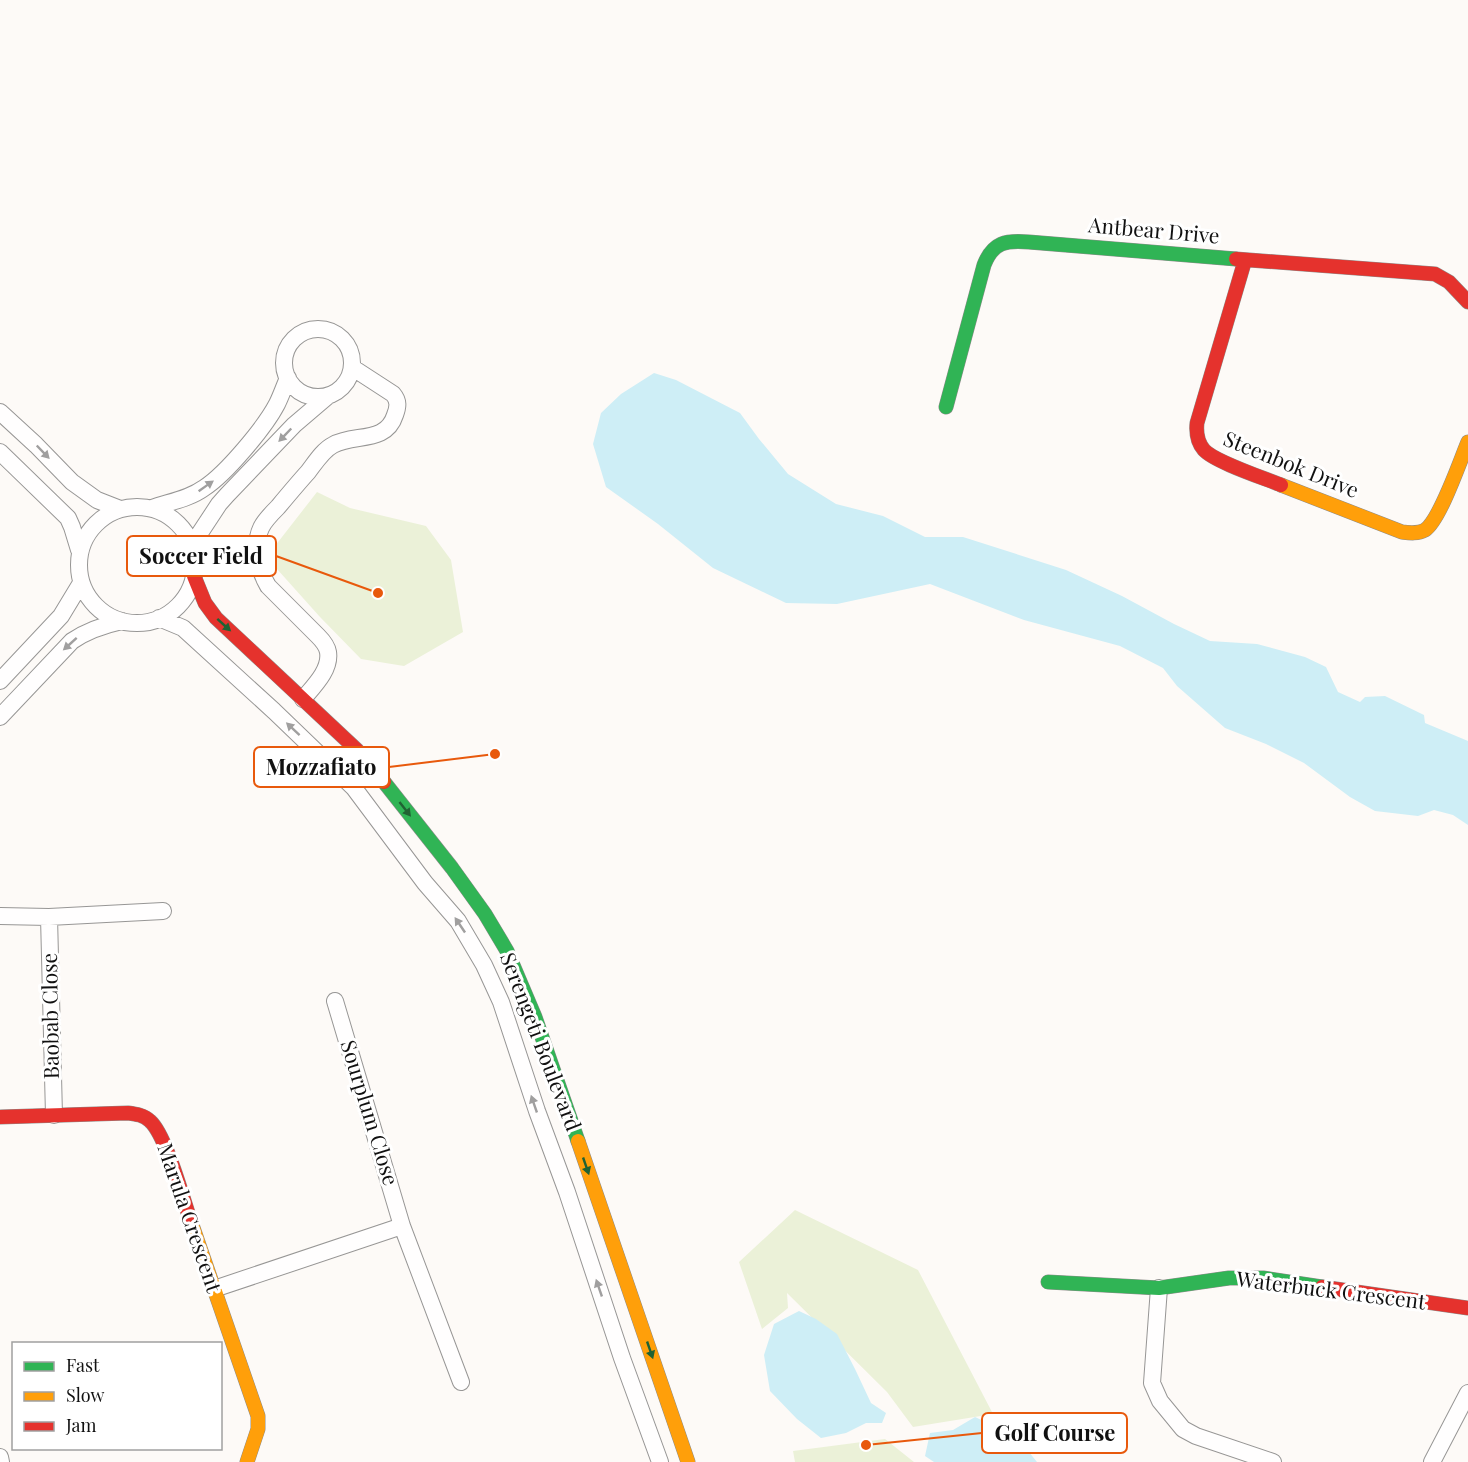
<svg xmlns="http://www.w3.org/2000/svg" width="1468" height="1462" font-family="'Playfair Display',serif">
	<style>
		.green { fill: #ebf1d8 }
		.water { fill: #ceeef6 }
		.lines { fill: none; stroke-linecap: round; stroke-linejoin: round }
		.street-casing { stroke: #979695; stroke-width: 18 }
		.fast-casing { stroke: #8e8d8b; stroke-width: 15 }
		.slow-casing { stroke: #8e8d8b; stroke-width: 15 }
		.jam-casing { stroke: #8e8d8b; stroke-width: 15 }
		.street { stroke: #fffefe; stroke-width: 16 }
		.fast { stroke: #30b455; stroke-width: 14 }
		.slow { stroke: #ff9f0a; stroke-width: 14 }
		.jam { stroke: #e5322d; stroke-width: 14 }
		.oneway { fill: #a09f9f }
		.oneway2 { fill: #206233 }
		.labels { text-anchor: middle; stroke-width: 6; stroke-linejoin: round; paint-order: stroke }
		.street-label { font-size: 21px; fill: #111; stroke: #fff }
		.leader { fill: none; stroke: #e8590c; stroke-width: 2 }
		.callout-dot { fill: #e8590c; stroke: #fff; stroke-width: 2 }
		.callout { fill: #fff; stroke: #e8590c; stroke-width: 2 }
		.callout-label { font-size: 22px; text-anchor: middle; font-weight: bold; fill: #111 }
	</style>
	<rect width="100%" height="100%" fill="#fdfaf7"/>
	<!-- green -->
	<path class="green" d="M317,492L350,508L426,526L451,560L463,632L404,666L361,659L320,617L277,569L275,546Z
		M795,1210L918,1270L993,1414L913,1427L887,1392L787,1293L788,1308L762,1329L739,1262Z
		M885,1439L914,1462H795L793,1451Z"/>
	<!-- water -->
	<path class="water" d="M654,373L676,380L740,413L759,439L788,474L836,504L883,516L925,537H963L1066,570L1122,596L1174,624L1210,641L1257,644L1305,657L1326,667L1338,692L1360,702L1365,697L1385,696L1424,715L1425,723L1468,741V825L1453,815L1434,810L1418,816L1375,811L1350,797L1304,763L1266,744L1225,728L1177,686L1163,668L1120,646L1024,620L930,584L837,604L786,603L713,568L658,524L606,487L593,444L601,413L621,394Z
		M799,1311L816,1319L837,1334L855,1369L871,1403L886,1413L882,1423H866L846,1433L821,1438L797,1419L770,1391L764,1355L774,1324Z
		M975,1417L1016,1436L1037,1462H934L925,1456L930,1433L953,1430Z"/>
	<g class="lines">
		<!-- street casing -->
		<g class="street-casing">
			<path id="street" d="M284 363a34 34 0 1 1 68 0a34 34 0 1 1-68 0Z
				M0,412L36,445L72,482L97,500L120,509
				M0,452L68,518L72,527L79,550
				M79 565a58 58 0 1 1 116 0a58 58 0 1 1-116 0Z
				M152,508C169,502 189,499 204,488C226,474 265,427 277,404C281,396 284,387 288,378
				M192,545L219,504L227,495L294,425L328,396
				M159,618L183,628L274,711L354,788L425,883L458,921L484,965L501,1002L537,1111L567,1192L622,1358L660,1462
				M0,681L61,616L81,583
				M303,699C313,687 331,670 328,652C327,646 322,640 318,636L268,586C259,571 253,545 261,528C264,521 272,513 278,507C288,495 298,483 308,472C315,463 323,450 333,445C354,433 386,444 395,415C398,407 399,401 393,394L353,368
				M0,717L72,641C88,630 104,625 122,621
				M0,916L49,917L163,911
				M49,917L54,1115
				M335,1001L402,1226L461,1382
				M1159,1288L1152,1383L1160,1401L1183,1429L1196,1436L1273,1462
				M214,1289L402,1226
				M0,1457L1,1462
				M1432,1462L1468,1393"/>
		</g>
		<!-- fast casing -->
		<g class="fast-casing">
			<path id="fast" d="M946,407L984,265C993,242 1006,240 1029,242L1236,259
				M384,782L452,868L485,914L507,951L535,1017L578,1141
				M1048,1282L1159,1288L1229,1278H1263L1322,1287"/>
		</g>
		<!-- slow casing -->
		<g class="slow-casing">
			<path id="slow" d="M1281,485L1402,532C1410,533 1418,534 1425,530C1440,520 1460,461 1468,442
				M578,1141L688,1462
				M191,1222L258,1416V1429L247,1462"/>
		</g>
		<!-- jam casing -->
		<g class="jam-casing">
			<path id="jam" d="M1236,259L1435,274L1449,282L1468,302
				M1245,260L1197,423C1196,433 1197,442 1204,450C1215,462 1264,478 1281,485
				M194,576L205,603L216,618L357,750L384,782
				M0,1117L128,1113C136,1114 144,1115 150,1121C166,1135 183,1199 191,1222
				M1322,1287L1468,1308"/>
		</g>
		<!-- street -->
		<use href="#street" class="street"/>
		<!-- fast -->
		<use href="#fast" class="fast"/>
		<!-- slow -->
		<use href="#slow" class="slow"/>
		<!-- jam -->
		<use href="#jam" class="jam"/>
	</g>
	<!-- one-way arrows -->
	<defs><path id="oneway-solid" d="M-6-.8H1V-3.2L6.5 0L1 3.2V.8H-6Z" transform="scale(1.5)"/></defs>
	<g class="oneway">
		<use href="#oneway-solid" transform="translate(285 435) rotate(134)"/>
		<use href="#oneway-solid" transform="translate(43 452) rotate(46)"/>
		<use href="#oneway-solid" transform="translate(206 486) rotate(-35)"/>
		<use href="#oneway-solid" transform="translate(70 644) rotate(138)"/>
		<use href="#oneway-solid" transform="translate(293 729) rotate(-137)"/>
		<use href="#oneway-solid" transform="translate(460 925) rotate(-124)"/>
		<use href="#oneway-solid" transform="translate(534 1104) rotate(-109)"/>
		<use href="#oneway-solid" transform="translate(599 1288) rotate(-109)"/>
	</g>
	<g class="oneway2">
		<use href="#oneway-solid" transform="translate(224 625) rotate(42)"/>
		<use href="#oneway-solid" transform="translate(405 809) rotate(52)"/>
		<use href="#oneway-solid" transform="translate(586 1166) rotate(71)"/>
		<use href="#oneway-solid" transform="translate(650 1350) rotate(71)"/>
	</g>
	<g class="labels">
		<!-- street labels -->
		<g class="street-label">
			<text transform="translate(1154 231) rotate(5)" y="7">Antbear Drive</text>
			<text transform="translate(1291 465) rotate(22)" y="7">Steenbok Drive</text>
			<text transform="translate(51 1016) rotate(-91)" y="7">Baobab Close</text>
			<text transform="translate(540 1042) rotate(69)" y="7">Serengeti Boulevard</text>
			<text transform="translate(369 1113) rotate(73)" y="7">Sourplum Close</text>
			<text transform="translate(189 1218) rotate(71)" y="7">Marula Crescent</text>
			<text transform="translate(1331 1291) rotate(7)" y="7">Waterbuck Crescent</text>
		</g>
	</g>
	<!-- callouts -->
	<path class="leader" d="M378 593L276 556M495 754L389 767M866 1445L982 1433"/>
	<g class="callout-dot">
		<circle cx="378" cy="593" r="6"/>
		<circle cx="495" cy="754" r="6"/>
		<circle cx="866" cy="1445" r="6"/>
	</g>
	<g class="callout">
		<rect x="127" y="536" width="149" height="40" rx="6"/>
		<rect x="254" y="747" width="135" height="40" rx="6"/>
		<rect x="982" y="1413" width="145" height="40" rx="6"/>
	</g>
	<g class="callout-label">
		<text x="201" y="564">Soccer Field</text>
		<text x="321" y="775">Mozzafiato</text>
		<text x="1055" y="1441">Golf Course</text>
	</g>
	<!-- legend -->
	<rect x="12" y="1342" width="210" height="108" fill="#ffffff" stroke="#a0a0a0" stroke-width="1.5"/>
	<rect x="24" y="1362" width="30" height="9" fill="#30b455" stroke="#a0a0a0" stroke-width="1.5"/>
	<text x="66" y="1372" font-size="18" fill="#111111">Fast</text>
	<rect x="24" y="1392" width="30" height="9" fill="#ff9f0a" stroke="#a0a0a0" stroke-width="1.5"/>
	<text x="66" y="1402" font-size="18" fill="#111111">Slow</text>
	<rect x="24" y="1422" width="30" height="9" fill="#e5322d" stroke="#a0a0a0" stroke-width="1.5"/>
	<text x="66" y="1432" font-size="18" fill="#111111">Jam</text>
</svg>
